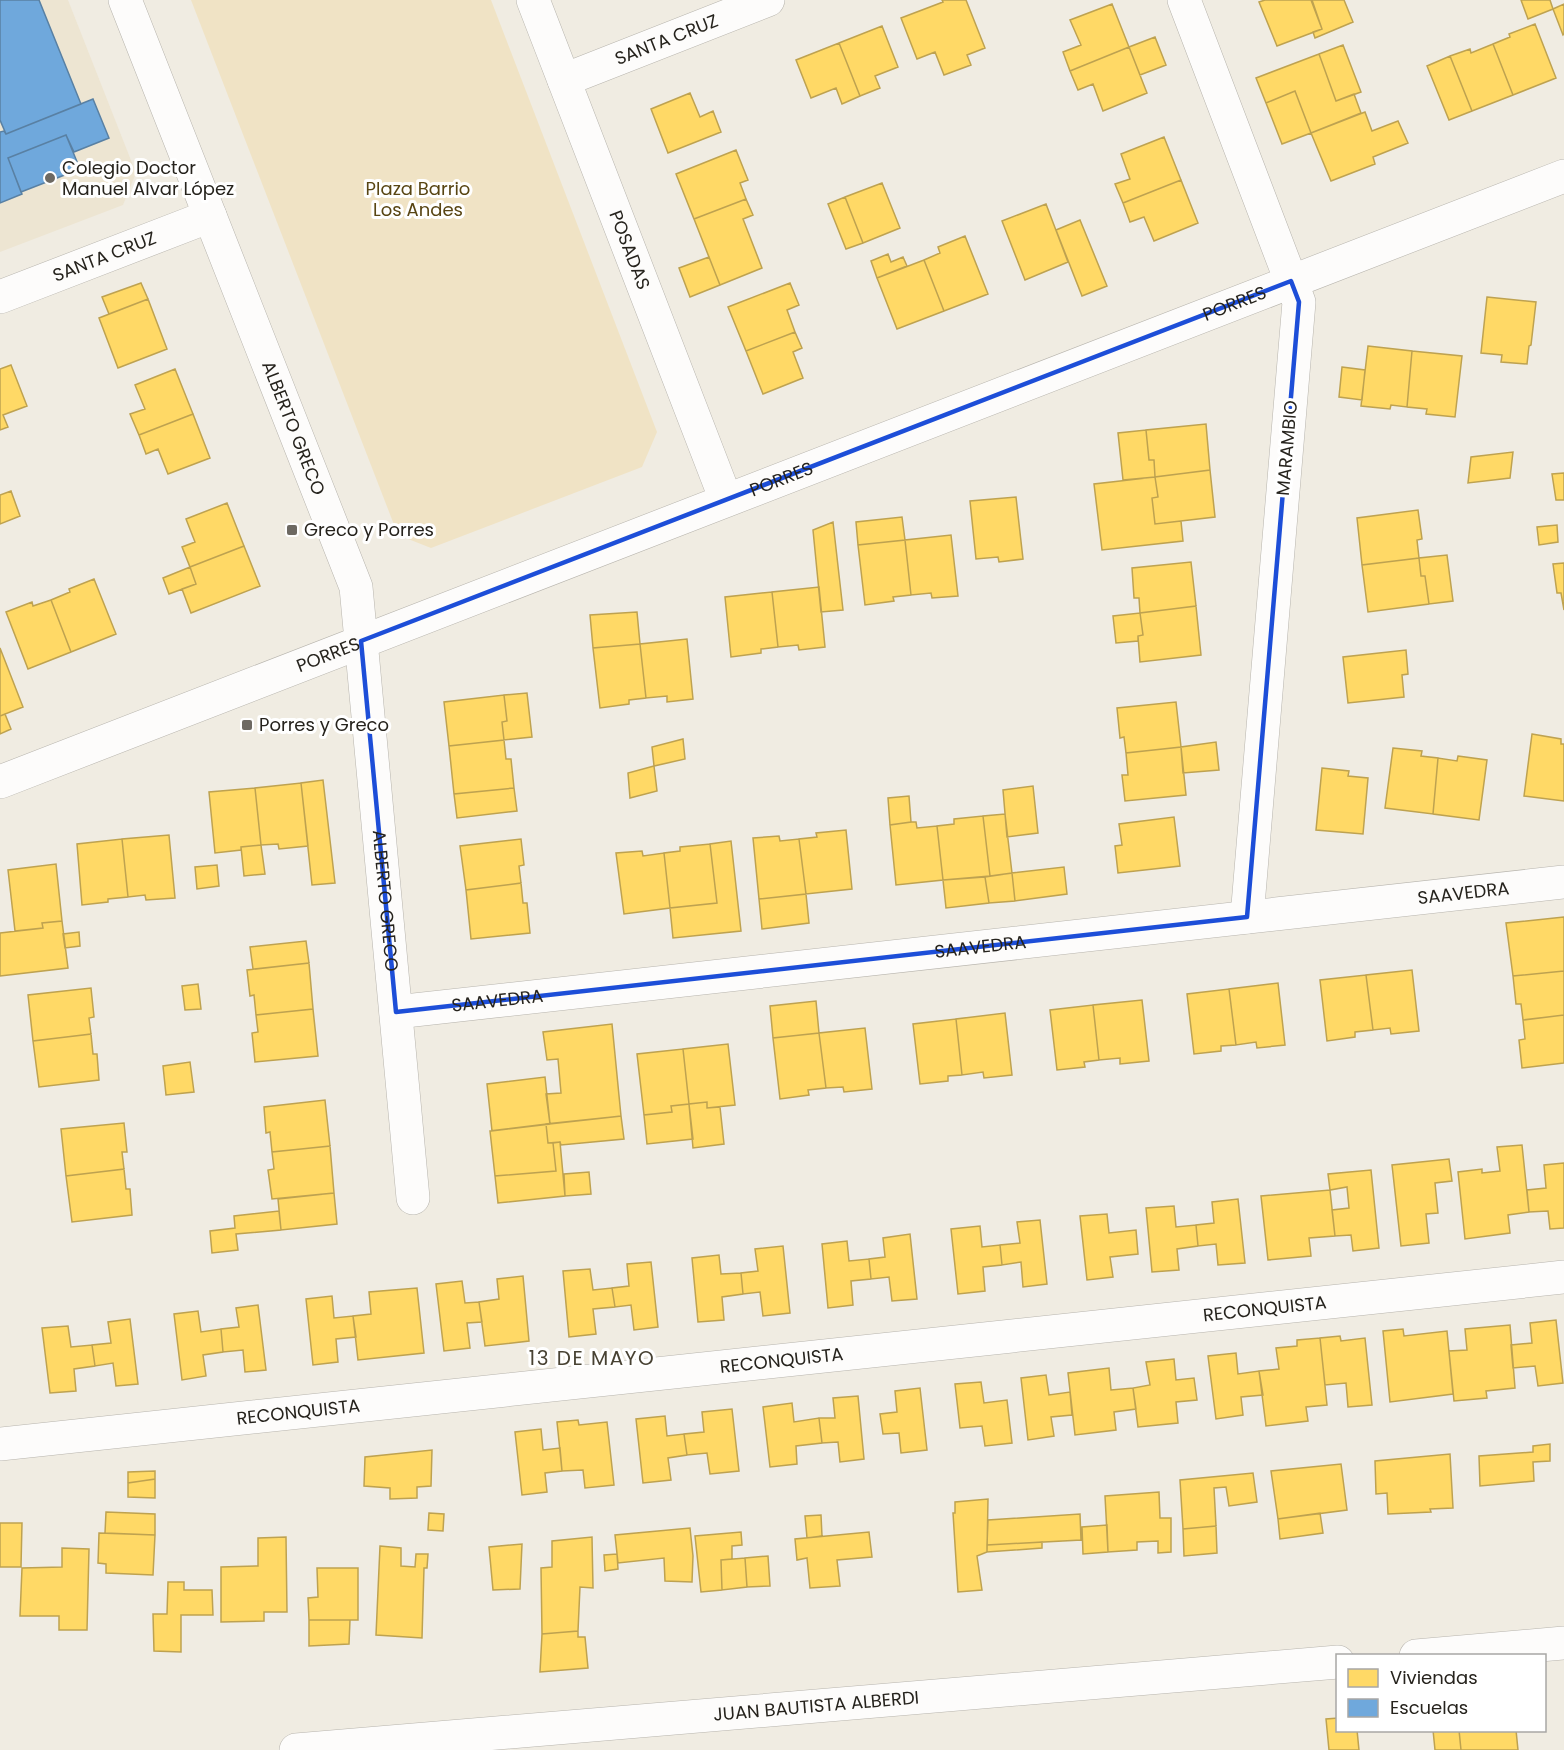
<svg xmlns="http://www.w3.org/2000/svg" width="1564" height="1750" font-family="Poppins,sans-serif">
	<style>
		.built { fill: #ede5d2 }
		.green { fill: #f0e3c5 }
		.homes { fill: #ffd966; stroke: #bea250; stroke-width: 1.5 }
		.schools { fill: #6fa8dc; stroke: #5980a3; stroke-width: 1.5 }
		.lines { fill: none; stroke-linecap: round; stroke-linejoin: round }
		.minor-casing { stroke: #b7b4ad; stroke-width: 34 }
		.minor { stroke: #fdfcfb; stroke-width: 33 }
		.marked { fill: none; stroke: #1d4ed8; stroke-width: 4.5; stroke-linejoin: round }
		.poi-dot { fill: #6d6962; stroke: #fff; stroke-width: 2 }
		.labels { text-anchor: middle; stroke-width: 6; stroke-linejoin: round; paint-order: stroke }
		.street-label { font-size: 18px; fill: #26231d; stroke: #fff }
		.poi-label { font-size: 18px; fill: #26231d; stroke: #fff; text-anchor: start }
		.park-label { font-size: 18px; fill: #584513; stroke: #fff }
		.neighbourhood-label { font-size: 20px; letter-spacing: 1.5px; fill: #484233; stroke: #fff }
	</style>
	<rect width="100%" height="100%" fill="#f0ece2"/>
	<!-- built -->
	<path class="built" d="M0,0H68L136,173L123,205L0,252Z"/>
	<!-- green -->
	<path class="green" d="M191,0H491L657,432L642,467L431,548L398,535Z"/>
	<!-- homes -->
	<path class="homes" d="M942,0H966L985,48L967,55L971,65L944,75L935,52L917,59L901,18L943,2Z
		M1265,0H1312L1322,29L1277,46L1259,2Z
		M1311,0H1344L1353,22L1315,38L1313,32L1322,29Z
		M1521,0H1550L1553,9L1528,19Z
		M1112,4L1129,47L1070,71L1063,52L1081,45L1070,20Z
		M1564,4V34L1563,35L1553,9Z
		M1535,24L1556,78L1513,95L1493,44L1510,37L1509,34Z
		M882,26L898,67L875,76L880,88L860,96L839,43Z
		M1155,37L1166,65L1140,75L1129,47Z
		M839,43L860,96L842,104L836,88L811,98L796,60Z
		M1493,44L1513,95L1472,111L1450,56L1470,49L1471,53Z
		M1343,45L1361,92L1336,101L1319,54Z
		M1129,47L1147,93L1103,111L1093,84L1078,90L1070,71Z
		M1319,54L1336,101L1354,94L1361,113L1311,133L1295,91L1266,103L1256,78Z
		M1450,56L1472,111L1449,120L1427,66Z
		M1295,91L1311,133L1282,144L1266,103Z
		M690,93L700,117L713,111L721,132L668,153L651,109Z
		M1365,112L1372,131L1398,121L1408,143L1373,157L1375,164L1331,181L1311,133Z
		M1164,137L1181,180L1123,203L1115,184L1130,179L1121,154Z
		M736,150L748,180L740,183L746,199L694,219L676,174Z
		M1181,180L1198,223L1154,241L1144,217L1130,222L1123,203Z
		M882,183L900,228L863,243L845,197Z
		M845,197L863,243L846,249L828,204Z
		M746,199L753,215L743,219L762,268L720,285L694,219Z
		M1046,204L1068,262L1025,280L1002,221Z
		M1080,220L1107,286L1082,296L1056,230Z
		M965,236L988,294L944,311L924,260L940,253L938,247Z
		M888,254L891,262L903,257L907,266L877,278L871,261Z
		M709,257L720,285L690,297L679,268Z
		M924,260L944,311L897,329L877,278Z
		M141,283L148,299L109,314L102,297Z
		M790,283L799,305L787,310L795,332L746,351L728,307Z
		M1487,297L1536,302L1531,345L1529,346L1527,364L1501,362L1502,355L1481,353Z
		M148,299L167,349L118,368L99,318Z
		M795,332L802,348L793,352L803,378L763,394L746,351Z
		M1368,346L1412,351L1407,407L1391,405L1390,409L1361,406Z
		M1412,351L1462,356L1455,417L1426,414L1427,409L1407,407Z
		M11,365L27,406L3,415L8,427L0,430V369Z
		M1342,367L1365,370L1362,400L1339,397Z
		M175,369L193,414L139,435L130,414L145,409L135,385Z
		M193,414L210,458L168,474L158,449L146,454L139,435Z
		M1206,424L1210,470L1155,477L1154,460H1149L1146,430Z
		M1146,430L1149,460H1154L1155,477L1123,480L1118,433Z
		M1513,452L1510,478L1468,483L1471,457Z
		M1210,470L1215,517L1155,524L1152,498L1158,497L1155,477Z
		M1564,473V500H1556L1552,474Z
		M1155,477L1158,497L1152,498L1155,524L1181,521L1183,541L1102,550L1094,484Z
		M11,491L20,516L0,524V495Z
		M1016,497L1023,559L999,562L998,557L976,559L970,501Z
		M227,503L244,546L190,567L182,547L195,542L186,519Z
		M1418,510L1422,539L1417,540L1419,558L1362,565L1357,518Z
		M902,517L905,540L858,545L856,522Z
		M833,522L843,610L821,612L813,530Z
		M1557,525L1558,542L1539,545L1537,527Z
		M951,535L958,596L932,598L931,593L911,595L905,540Z
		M905,540L911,595L893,597L894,601L865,605L858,545Z
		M244,546L260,586L191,613L182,589L196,584L190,567Z
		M1447,555L1453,601L1429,604L1425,576H1421L1419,558Z
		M1419,558L1421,576H1425L1429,604L1368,612L1362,565Z
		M1191,562L1196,606L1140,613L1139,598H1134L1132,568Z
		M1564,563V610L1561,593H1557L1553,564Z
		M190,567L196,584L169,594L163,578Z
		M94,579L116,634L71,652L51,600L70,592L69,589Z
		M819,587L825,647L799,650L798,645L778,647L772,592Z
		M772,592L778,647L761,649V653L731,657L725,597Z
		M51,600L71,652L28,669L6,612L32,602L33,606Z
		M1196,606L1201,655L1140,662L1138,636L1143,635L1140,613Z
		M637,612L640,644L593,648L590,615Z
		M1140,613L1143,635L1138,636V641L1116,643L1113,616Z
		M687,639L693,699L667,702V696L646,698L640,644Z
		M640,644L646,698L629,700V704L600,708L593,648Z
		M0,648L23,707L0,716Z
		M1406,650L1408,674L1402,675L1404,697L1348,703L1343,657Z
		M527,693L532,737L504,740L502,722L507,721L504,695Z
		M504,695L507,721L502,722L504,740L449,746L444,702Z
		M1176,702L1181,747L1126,753L1124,737L1120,738L1117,708Z
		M5,714L11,729L0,734V716Z
		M1532,734L1561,739V744H1564V801L1524,796Z
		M683,739L685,759L654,766L652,747Z
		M504,740L506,759H511L514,788L454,794L449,746Z
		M1216,742L1219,770L1183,773L1181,747Z
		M1181,747L1186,795L1125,801L1122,775H1128L1126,753Z
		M1393,748L1422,751L1421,756L1438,758L1433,814L1385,808Z
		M1458,756L1487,760L1479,820L1433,814L1438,758L1457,761Z
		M654,766L657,791L630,798L628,773Z
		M1322,768L1349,771L1348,776L1368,778L1363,834L1316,830Z
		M323,780L335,883L312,885L301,783Z
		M301,783L308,846L279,849L278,844L261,845L255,788Z
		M1033,786L1038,833L1007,837L1003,790Z
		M255,788L261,845L241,847V850L215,853L209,792Z
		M514,788L517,811L457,818L454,794Z
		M909,796L911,822L890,825L888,798Z
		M1005,814L1012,873L990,876L983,816Z
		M983,816L990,876L943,880L937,826L954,824V819Z
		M1174,817L1180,866L1118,873L1115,846L1122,845L1119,824Z
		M911,822H916L917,828L937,826L943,880L896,885L890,825Z
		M846,830L852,889L806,894L799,839L817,837L816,833Z
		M169,835L175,898L146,900L145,895L128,897L122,839Z
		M779,836L780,841L799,839L806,894L759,899L753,838Z
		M122,839L128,897L108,899V902L82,905L77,844Z
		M521,839L524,865L519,866L521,883L466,890L460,846Z
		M731,841L741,931L673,938L670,908L717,903L710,844Z
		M710,844L717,903L670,908L664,853L680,851V847Z
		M261,845L265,874L244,876L241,847Z
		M642,851L643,856L664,853L670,908L624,914L616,853Z
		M56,864L62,921L42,923L43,928L15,931L8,870Z
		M217,865L219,886L197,889L195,867Z
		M1064,867L1067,894L1015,901L1012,873Z
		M1012,873L1015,901L989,903L985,877Z
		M985,877L989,903L946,908L943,880Z
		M521,883L523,903H527L530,933L471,939L466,890Z
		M806,894L809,923L762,929L759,899Z
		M1564,917V971L1513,976L1506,923Z
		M62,921L68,968L0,976V933L43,928L42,923Z
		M79,932L80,946L65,948L63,934Z
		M306,941L309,963L253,969L250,947Z
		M309,963L313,1009L256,1015L254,995L250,996L247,970Z
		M1412,970L1419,1031L1391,1034L1390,1028L1373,1030L1366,975Z
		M1564,971V1015L1523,1020L1521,1004H1516L1513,976Z
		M1366,975L1373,1030L1355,1032V1037L1327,1041L1320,980Z
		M1278,983L1285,1045L1257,1048L1256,1042L1236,1045L1229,989Z
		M198,984L201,1009L185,1010L182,986Z
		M91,988L94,1017L89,1018L91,1034L33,1041L28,995Z
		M1229,989L1236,1045L1221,1046V1051L1194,1054L1187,994Z
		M1142,1000L1149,1061L1120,1064V1058L1099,1060L1093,1005Z
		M816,1001L819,1033L773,1038L770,1006Z
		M1093,1005L1099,1060L1084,1062L1085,1067L1057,1070L1050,1010Z
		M313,1009L318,1056L255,1062L252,1033L258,1032L256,1015Z
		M1005,1013L1012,1075L984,1078L983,1072L962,1075L956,1019Z
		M1564,1015V1063L1522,1068L1519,1040L1525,1039L1523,1020Z
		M956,1019L962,1075L948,1076V1081L920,1084L913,1024Z
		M612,1024L621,1116L550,1124L546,1094L561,1093L558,1059L547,1060L543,1032Z
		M865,1028L872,1089L844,1092L843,1087L826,1088L819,1033Z
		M819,1033L826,1088L808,1090L809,1095L780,1099L773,1038Z
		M91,1034L93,1054H97L99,1080L39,1087L33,1041Z
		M728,1044L735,1105L707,1108V1102L689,1104L683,1049Z
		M683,1049L689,1104L671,1106L672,1112L644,1115L637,1054Z
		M190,1062L194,1092L166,1095L163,1066Z
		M545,1077L550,1124L492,1131L487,1084Z
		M325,1100L330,1146L272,1152L270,1132L266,1133L264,1107Z
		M707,1102V1108L720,1107L724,1144L693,1148L689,1104Z
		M689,1104L693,1139L647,1144L644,1115L672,1112L671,1106Z
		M621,1116L624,1139L561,1145L560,1142L548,1143L546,1124Z
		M124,1123L127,1152H122L124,1169L66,1176L61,1129Z
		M546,1124L548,1143H553L556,1171L495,1176L490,1131Z
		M560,1142L565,1196L498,1203L495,1176L556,1171L553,1143Z
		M1522,1145L1529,1212L1508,1215L1510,1233L1465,1239L1458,1172L1482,1169V1173L1500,1171L1497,1147Z
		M330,1146L334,1193L272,1199L268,1170L274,1169L272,1152Z
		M1449,1159L1452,1181L1435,1183L1438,1213L1426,1214L1429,1243L1401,1246L1392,1165Z
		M1564,1163V1228L1550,1229L1548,1211L1529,1212L1527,1190L1546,1188L1544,1165Z
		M124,1169L126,1189H130L132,1215L72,1222L66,1176Z
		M1371,1170L1379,1248L1353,1251L1351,1235L1335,1236L1332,1210L1349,1208L1347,1187L1330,1190L1328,1174Z
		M589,1172L591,1194L565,1196L564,1174Z
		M1330,1190L1335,1236L1309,1238L1311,1256L1268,1260L1261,1196Z
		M334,1193L337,1224L281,1230L278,1199Z
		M1238,1199L1245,1263L1218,1265L1216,1244L1198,1246L1196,1225L1214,1223L1212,1202Z
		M1174,1206L1176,1227L1196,1225L1198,1246L1177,1249L1179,1270L1152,1272L1146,1208Z
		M279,1211L281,1230L236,1234L238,1250L212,1253L210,1231L235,1228L234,1216Z
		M1107,1214L1109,1233L1136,1230L1138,1254L1110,1257L1113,1277L1087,1280L1080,1216Z
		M1040,1220L1047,1284L1023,1287L1021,1262L1002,1265L1000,1245L1020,1243L1017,1222Z
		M980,1226L982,1247L1000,1245L1002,1265L983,1267L985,1291L958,1294L951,1229Z
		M910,1234L917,1299L892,1301L889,1277L871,1279L869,1259L885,1257L883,1238Z
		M847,1241L849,1261L869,1259L871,1279L851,1281L853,1305L828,1308L822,1244Z
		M783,1246L790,1313L763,1316L760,1292L743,1294L741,1273L758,1271L755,1249Z
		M719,1255L721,1274L741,1273L743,1294L722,1297L724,1320L698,1322L692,1258Z
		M651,1262L658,1327L634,1330L631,1305L615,1307L612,1288L629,1286L627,1264Z
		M590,1269L593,1290L612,1288L615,1307L593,1309L596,1334L569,1337L563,1271Z
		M523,1276L529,1341L485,1346L479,1302L499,1299L497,1279Z
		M462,1281L465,1303L479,1302L482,1322L467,1323L470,1348L444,1351L436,1284Z
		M417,1288L424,1353L358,1360L353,1316L371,1314L369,1292Z
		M332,1296L334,1318L353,1316L356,1337L336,1339L338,1362L313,1365L306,1299Z
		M258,1305L266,1370L245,1372L243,1350L223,1352L221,1329L239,1327L236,1308Z
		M198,1311L201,1332L221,1329L223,1352L203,1355L206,1376L182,1380L174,1314Z
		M130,1319L138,1384L116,1386L113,1363L95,1366L92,1345L111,1343L108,1322Z
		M1556,1320L1563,1383L1538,1386L1535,1366L1513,1368L1511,1345L1532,1343L1530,1323Z
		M1510,1325L1515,1388L1486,1391L1487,1398L1454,1401L1449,1351L1467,1350L1465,1329Z
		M68,1326L71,1347L92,1345L95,1366L74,1369L76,1391L50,1393L42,1328Z
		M1403,1329L1404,1336L1447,1331L1453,1394L1390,1402L1383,1331Z
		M1340,1336L1341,1341L1365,1338L1372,1405L1348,1407L1346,1383L1325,1385L1320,1338Z
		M1320,1338L1327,1405L1306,1407L1308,1421L1266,1426L1259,1371L1279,1369L1276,1348L1297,1346V1340Z
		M1236,1353L1238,1374L1259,1371L1263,1395L1241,1397L1243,1415L1216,1419L1208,1356Z
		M1174,1359L1176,1380L1194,1378L1197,1400L1176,1402L1178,1423L1138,1427L1133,1388L1150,1385L1146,1362Z
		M1109,1368L1111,1390L1133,1388L1136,1409L1114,1412L1116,1430L1075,1435L1068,1373Z
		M1046,1375L1049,1395L1070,1392L1072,1415L1051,1417L1054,1436L1028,1440L1021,1378Z
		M981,1382L984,1403L1007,1400L1012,1443L985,1446L982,1426L960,1428L955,1384Z
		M920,1388L927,1450L901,1453L899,1433L883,1434L880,1414L897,1412L895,1391Z
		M858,1396L864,1459L840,1462L838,1442L822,1443L819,1418H835L833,1398Z
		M792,1403L794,1422L819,1418L822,1443L796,1446L797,1464L770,1467L763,1407Z
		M732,1409L739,1471L710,1474L707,1453L687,1455L684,1434L704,1432L702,1412Z
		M665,1416L667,1436L684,1434L687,1455L668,1458L671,1480L643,1483L636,1419Z
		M578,1420L579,1425L607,1422L614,1485L585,1488L583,1470L562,1471L557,1422Z
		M541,1429L543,1450L560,1448L562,1471L545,1473L547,1492L522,1495L515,1432Z
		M1550,1444V1461L1533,1462L1534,1481L1480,1486L1479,1456L1533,1452V1446Z
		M432,1450L431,1486L417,1487V1498L390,1499V1488L364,1486L365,1457Z
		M1450,1454L1453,1508L1430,1509L1431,1512L1388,1514L1387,1493L1376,1494L1375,1461Z
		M1341,1464L1347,1510L1278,1519L1271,1471Z
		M155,1471V1479L128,1483V1472Z
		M1253,1473L1257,1502L1229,1506L1226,1487L1214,1488L1216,1526L1183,1529L1180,1480Z
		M155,1479V1498L128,1497V1483Z
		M1159,1492L1160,1518H1171V1552L1158,1553V1541L1137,1542V1550L1108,1552L1105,1496Z
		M988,1499L987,1552L977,1556L982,1590L958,1592L953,1513H955V1502Z
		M106,1512L155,1514V1535L105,1533Z
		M429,1513L444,1514L443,1531L428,1530Z
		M1320,1513L1323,1533L1280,1539L1278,1519Z
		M1080,1514L1081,1540L987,1545L988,1520Z
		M821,1515L822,1536L807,1538L805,1516Z
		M0,1523H22L21,1567H0Z
		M1107,1525L1108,1552L1083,1554L1082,1527Z
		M1216,1526L1217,1553L1184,1556L1183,1529Z
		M690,1528L693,1556L692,1582L665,1581L664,1558L618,1563L615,1535Z
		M741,1532L742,1545L732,1546V1559L721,1560L722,1590L701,1592L695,1536Z
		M869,1532L872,1557L837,1560L840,1586L810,1588L807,1558L797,1560L795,1539Z
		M99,1533L155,1535L153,1575L106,1573V1564L98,1563Z
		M286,1537L287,1612H264V1621L221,1622V1567L258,1566V1538Z
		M592,1537L593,1588L580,1587L578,1631L542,1634L541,1568L552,1567V1541Z
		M1042,1542V1548L987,1552V1545Z
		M522,1544L520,1589L493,1590L489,1547Z
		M380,1546L401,1548V1566L415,1567L416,1554H428L427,1568H424L422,1638L376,1635Z
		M62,1548L89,1549L87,1630H59V1616H20L22,1568L62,1567Z
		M617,1554L618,1569L605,1571L604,1555Z
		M768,1556L770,1586L747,1587L745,1558Z
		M745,1558L747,1587L722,1590L721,1560Z
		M317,1568H358V1620H309L308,1598L318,1597Z
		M168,1582H184V1590H212L213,1615H181V1652L154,1651L153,1614H167Z
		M309,1620H350L349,1644L309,1646Z
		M578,1631V1637H585L588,1668L540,1672L542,1634Z
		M1338,1718V1730H1357L1359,1750H1329L1326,1719Z
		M1433,1730H1459L1461,1750H1435Z
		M1459,1730H1516L1518,1750H1461Z"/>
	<!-- schools -->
	<path class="schools" d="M0,0H39L81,104L6,134L0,120Z
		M93,99L109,138L74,152L66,135L8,158L22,194L0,203V132L4,131L6,134Z
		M66,135L80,169L21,192L8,158Z"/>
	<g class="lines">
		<!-- minor casing -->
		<g class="minor-casing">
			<g id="minor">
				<path id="s1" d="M125,0L356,587L413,1198"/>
				<path id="s2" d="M533,0L726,500"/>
				<path d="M1184,0L1299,302L1247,917"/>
				<path id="s3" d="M564,80L768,0"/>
				<path id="s4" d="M0,297L210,216"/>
				<path id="s5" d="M0,782L1564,176"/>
				<path id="s6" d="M396,1012L1564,882"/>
				<path id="s7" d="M0,1444L1564,1277"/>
				<path d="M1416,1656L1564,1643"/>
				<path id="s8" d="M296,1750L1338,1662"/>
			</g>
		</g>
		<!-- minor -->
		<use href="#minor" class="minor"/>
	</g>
	<!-- marked area -->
	<path class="marked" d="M1291,281L1299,302L1247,917L396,1012L361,641Z"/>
	<!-- markers -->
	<g class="poi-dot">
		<circle cx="50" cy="178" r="6"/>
		<rect x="286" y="524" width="12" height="12" rx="3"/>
		<rect x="241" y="719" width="12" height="12" rx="3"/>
	</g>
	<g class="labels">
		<!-- street labels -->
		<g class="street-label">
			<text dy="6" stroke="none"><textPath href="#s3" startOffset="110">SANTA CRUZ</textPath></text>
			<text dy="6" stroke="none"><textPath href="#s2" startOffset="268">POSADAS</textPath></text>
			<text dy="6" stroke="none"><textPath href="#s4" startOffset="112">SANTA CRUZ</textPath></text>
			<text dy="6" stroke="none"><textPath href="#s5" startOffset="1324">PORRES</textPath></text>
			<text dy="6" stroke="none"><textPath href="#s1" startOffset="460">ALBERTO GRECO</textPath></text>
			<text transform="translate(1287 448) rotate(-85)" y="6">MARAMBIO</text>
			<text dy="6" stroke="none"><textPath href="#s5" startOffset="838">PORRES</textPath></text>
			<text dy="6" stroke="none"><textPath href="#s5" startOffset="352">PORRES</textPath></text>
			<text dy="6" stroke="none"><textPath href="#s6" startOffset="1074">SAAVEDRA</textPath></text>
			<text dy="6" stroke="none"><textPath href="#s1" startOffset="946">ALBERTO GRECO</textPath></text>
			<text dy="6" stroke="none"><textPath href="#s6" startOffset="588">SAAVEDRA</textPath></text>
			<text dy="6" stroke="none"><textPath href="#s6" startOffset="102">SAAVEDRA</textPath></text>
			<text dy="6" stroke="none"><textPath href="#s7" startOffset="1272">RECONQUISTA</textPath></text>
			<text dy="6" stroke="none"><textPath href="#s7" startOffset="786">RECONQUISTA</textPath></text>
			<text dy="6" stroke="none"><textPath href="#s7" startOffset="300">RECONQUISTA</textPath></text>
			<text dy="6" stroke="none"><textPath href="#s8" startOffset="522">JUAN BAUTISTA ALBERDI</textPath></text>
		</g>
		<!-- poi labels -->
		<g class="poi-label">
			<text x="62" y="174">Colegio Doctor<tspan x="62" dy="21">Manuel Alvar López</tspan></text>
			<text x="304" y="536">Greco y Porres</text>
			<text x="259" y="731">Porres y Greco</text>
		</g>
		<!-- park labels -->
		<g class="park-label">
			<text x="418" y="195">Plaza Barrio<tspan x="418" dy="21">Los Andes</tspan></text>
		</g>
		<!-- neighbourhood labels -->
		<g class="neighbourhood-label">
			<text x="592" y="1365">13 DE MAYO</text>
		</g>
	</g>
	<!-- legend -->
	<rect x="1336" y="1654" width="210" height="78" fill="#ffffff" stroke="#a8a7a5" stroke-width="1.5"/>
	<rect x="1348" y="1669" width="30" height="18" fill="#ffd966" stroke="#a8a7a5" stroke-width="1.5"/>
	<text x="1390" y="1684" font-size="18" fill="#26231d">Viviendas</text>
	<rect x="1348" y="1699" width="30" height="18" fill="#6fa8dc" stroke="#a8a7a5" stroke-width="1.5"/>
	<text x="1390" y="1714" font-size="18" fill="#26231d">Escuelas</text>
</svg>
